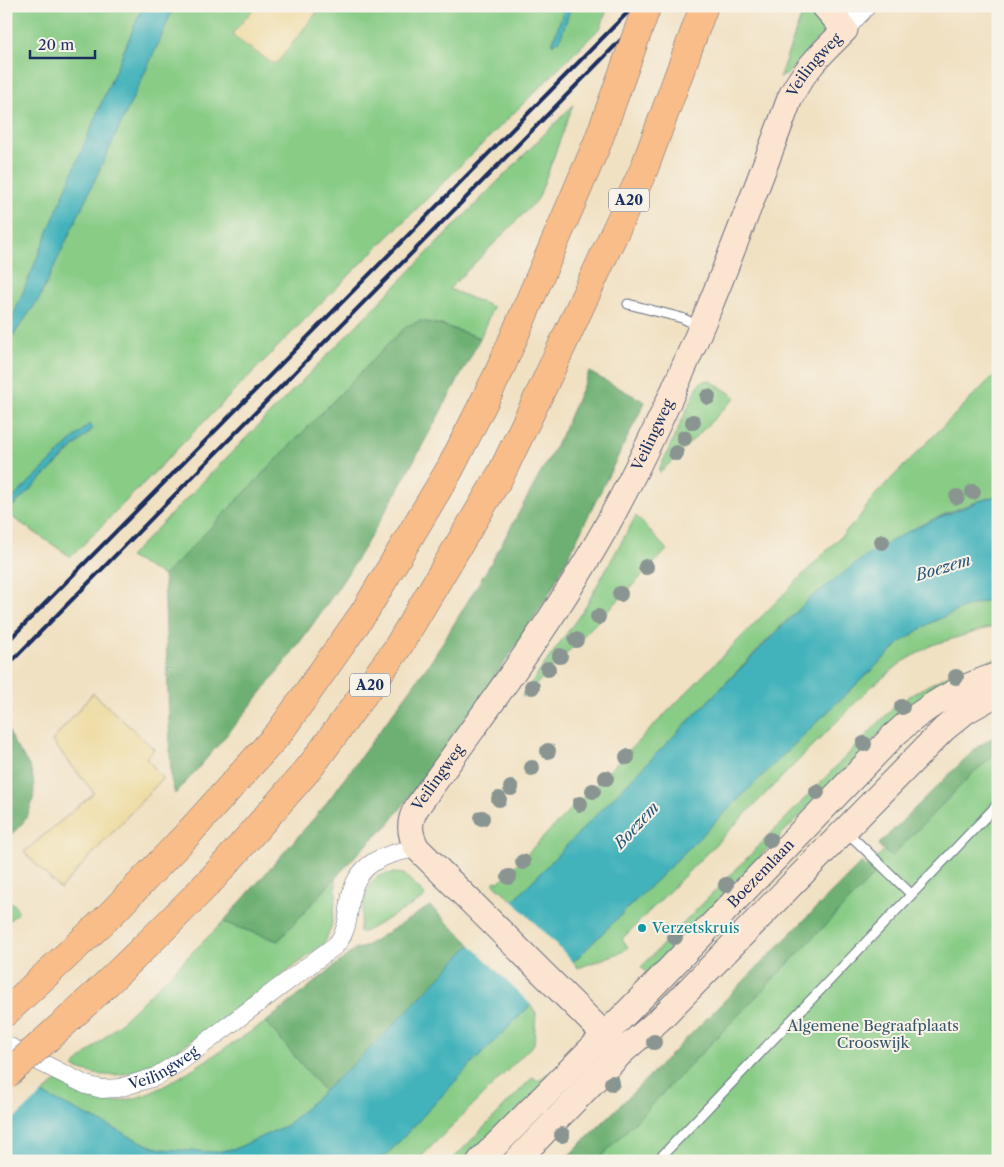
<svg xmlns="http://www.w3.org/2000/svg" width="1004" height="1167" font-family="'Libre Caslon Text',serif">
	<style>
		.green { fill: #88cc86; stroke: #527e72 }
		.forest { fill: #6eb073; stroke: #447068 }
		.sand { fill: #eeda9e; stroke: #84847e }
		.water { fill: #42b2bb; stroke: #2e708c }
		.pier { fill: #f1e1c3 }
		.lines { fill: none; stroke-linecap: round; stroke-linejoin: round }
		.lane-casing { stroke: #666d81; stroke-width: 11 }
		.street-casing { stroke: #666d81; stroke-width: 19 }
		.secondary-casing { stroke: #666d81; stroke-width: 27 }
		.highway-casing { stroke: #666d81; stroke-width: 29 }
		.lane { stroke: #fff; stroke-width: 9 }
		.street { stroke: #fff; stroke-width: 18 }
		.secondary { stroke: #fce5d0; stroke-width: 25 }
		.highway { stroke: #f8bd89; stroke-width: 28 }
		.rail { stroke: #1b2f5e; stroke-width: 4 }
		.highway-bridge-casing { stroke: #666d81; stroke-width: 29; stroke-linecap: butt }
		.highway-bridge { stroke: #f8bd89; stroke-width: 28 }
		.tree { fill: #8a9591 }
		.culture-dot { fill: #0f9aa8; stroke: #f7f3e8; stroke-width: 2 }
		.labels { text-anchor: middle; stroke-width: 4; stroke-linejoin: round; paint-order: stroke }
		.shield { fill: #f7f3e8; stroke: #5d6a87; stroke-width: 1 }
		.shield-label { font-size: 14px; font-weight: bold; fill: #1b2f5e }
		.street-label { font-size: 15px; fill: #1b2f5e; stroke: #f7f3e8 }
		.culture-label { font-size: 15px; fill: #0d838f; stroke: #f7f3e8; text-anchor: start }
		.park-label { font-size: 15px; fill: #365668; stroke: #f7f3e8 }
		.water-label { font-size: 16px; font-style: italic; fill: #27567a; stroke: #f7f3e8 }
	</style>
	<rect width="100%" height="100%" fill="#f7f3e8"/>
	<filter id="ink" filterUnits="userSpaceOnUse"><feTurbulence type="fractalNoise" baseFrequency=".02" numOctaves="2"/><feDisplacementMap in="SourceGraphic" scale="10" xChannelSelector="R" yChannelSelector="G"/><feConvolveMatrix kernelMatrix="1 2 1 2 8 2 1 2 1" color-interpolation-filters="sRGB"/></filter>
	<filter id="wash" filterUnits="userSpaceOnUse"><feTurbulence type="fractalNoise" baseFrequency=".0096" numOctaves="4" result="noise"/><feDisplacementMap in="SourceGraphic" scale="20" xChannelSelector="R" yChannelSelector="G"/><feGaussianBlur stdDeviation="1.12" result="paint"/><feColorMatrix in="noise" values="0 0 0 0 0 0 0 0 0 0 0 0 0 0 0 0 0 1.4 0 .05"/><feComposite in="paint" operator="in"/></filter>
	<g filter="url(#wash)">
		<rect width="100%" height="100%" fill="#f1e1c3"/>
		<!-- green -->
		<path class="green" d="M6,6H143L101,104L7,332Z
			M174,6H256L234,33L277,63L316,13L327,6H380L387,10L392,6H565L552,44L560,39L571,6H608L601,27L318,306L71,557L6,513L93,429L89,424L6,505V350L12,337L39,299L159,42Z
			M805,6H813C819,15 824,23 822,34L786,75L779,78Z
			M573,105L538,199L449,289L493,307L480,338L445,326L421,321L407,326L164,576L129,557Z
			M998,371V495C913,520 844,566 781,626L513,901L493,883L495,881L499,882L858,519L875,495Z
			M709,380L736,397L660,473L659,470L698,386L701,382Z
			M636,516L667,550L524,697L522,696L584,609Z
			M998,597V625L932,645L901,663L871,687L622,939L628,947L622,952L578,968L573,962L820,719L901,642L930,623L963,608Z
			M998,658V669L883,730L647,973L641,967L894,707C926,683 960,669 998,658Z
			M998,745V1161H563L990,748Z
			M394,873L404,874L425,895L423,899L364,932H359C362,917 364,888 375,879C380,874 387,874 394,873Z
			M336,877V897L331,927L324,944L239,1008L154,1066C123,1076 104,1080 73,1067L133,1011L223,922L278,941Z
			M6,899L15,905L19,912L6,923Z
			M531,1005L536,1013L534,1044L417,1161H381L464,1072Z
			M266,1022L324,1091L287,1125L237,1148L216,1152H192L161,1149L148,1145L42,1094L57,1081C75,1089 90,1100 111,1101C147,1102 179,1077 208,1059C227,1047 247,1034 266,1022Z
			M547,1074L551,1078L465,1161H451L533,1077L538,1081Z"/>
		<!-- forest -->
		<path class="forest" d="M421,321L445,326L480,338L468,362C428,433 391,507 346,576C295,653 237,726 175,794L171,779L164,576L396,336L407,326Z
			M589,372L645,402L550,593L523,636L444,750L389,824L357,854L278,941L223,922L322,809L432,660L491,563L560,438Z
			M9,731C12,743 20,751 26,761C37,777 36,799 27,816C23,825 13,832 6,839V734Z
			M998,734V753L975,771L891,857L878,845L976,748Z
			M862,862L875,874L597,1161H565Z
			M430,906L471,945L374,1046L324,1091L266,1022L354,950L364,947Z"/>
		<!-- sand -->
		<path class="sand" d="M256,6H313L316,13L277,63H272L234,37L233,33Z
			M93,693L154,749L146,758L163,778L60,889L24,852L94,793L52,741Z"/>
		<!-- water -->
		<path class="water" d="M143,6H174L159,42L39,299L12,337L6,350V333L101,104Z
			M565,6H571L560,40L552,45Z
			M89,424L93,428L6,513V505Z
			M998,495V597L963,608L930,623L901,642L820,719L573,962L464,1072L381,1161H6V1078L49,1097L148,1145L161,1149L216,1152L237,1148L287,1125L374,1045L599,812L809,599L863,558L907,532L933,520L980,501Z"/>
		<!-- pier -->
		<path class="pier" d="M511,899L575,964L533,1007L469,943Z
			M6,1076L44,1092L6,1126Z"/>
	</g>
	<g filter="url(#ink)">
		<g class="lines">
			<!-- lane casing -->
			<g class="lane-casing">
				<path id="lane" d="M628,304L682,318L699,326
					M846,831L911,894
					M657,1161L998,804"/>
			</g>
			<!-- street casing -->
			<g class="street-casing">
				<g id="street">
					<path d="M845,30L867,6"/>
					<path id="s1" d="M6,1045L86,1085L102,1089L119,1088L155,1077L181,1061L336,945C347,932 348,918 350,901C355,863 384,854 417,848"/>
				</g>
			</g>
			<!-- secondary casing -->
			<g class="secondary-casing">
				<g id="secondary">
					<path id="s2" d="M622,1052L417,848C409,834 408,821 417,807C481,716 550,627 605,529C680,392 736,244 790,98C803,70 824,51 845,30L824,6"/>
					<path id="s3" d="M480,1161L650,989L893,736C925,706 957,688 998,675"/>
					<path d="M516,1161L622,1052L660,1019L944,729L966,711L998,693"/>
				</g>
			</g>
			<!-- highway casing -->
			<g class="highway-casing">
				<path id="highway" d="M212,879L311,766L396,650L501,474L542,389L644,169L704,6
					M6,1012L109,916L186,836L279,733L365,611L450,469L498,374"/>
			</g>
			<!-- lane -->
			<use href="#lane" class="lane"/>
			<!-- street -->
			<use href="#street" class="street"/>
			<!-- secondary -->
			<use href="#secondary" class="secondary"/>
			<!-- highway -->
			<use href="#highway" class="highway"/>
			<!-- rail -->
			<path class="rail" d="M6,643L634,6
				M6,667L654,6"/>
			<!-- highway-bridge casing -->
			<g class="highway-bridge-casing">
				<path id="highway-bridge" d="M498,374L597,144L647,6
					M6,1075C78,1013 146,947 212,879"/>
			</g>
			<!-- highway-bridge -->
			<use href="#highway-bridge" class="highway-bridge"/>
		</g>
		<!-- trees -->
		<g class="tree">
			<circle cx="708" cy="397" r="8"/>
			<circle cx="693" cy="422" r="8"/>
			<circle cx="684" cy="438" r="8"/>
			<circle cx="676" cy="453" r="8"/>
			<circle cx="973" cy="492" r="8"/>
			<circle cx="957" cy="497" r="8"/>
			<circle cx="882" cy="542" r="8"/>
			<circle cx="646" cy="567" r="8"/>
			<circle cx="620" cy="594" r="8"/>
			<circle cx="598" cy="617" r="8"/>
			<circle cx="576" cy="640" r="8"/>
			<circle cx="560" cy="656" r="8"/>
			<circle cx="548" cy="669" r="8"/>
			<circle cx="956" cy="677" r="8"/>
			<circle cx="532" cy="687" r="8"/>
			<circle cx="902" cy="707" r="8"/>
			<circle cx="864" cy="744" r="8"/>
			<circle cx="548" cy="751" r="8"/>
			<circle cx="627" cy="757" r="8"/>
			<circle cx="532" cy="768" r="8"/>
			<circle cx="606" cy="778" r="8"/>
			<circle cx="511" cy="788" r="8"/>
			<circle cx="593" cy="791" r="8"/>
			<circle cx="817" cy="792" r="8"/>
			<circle cx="499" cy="799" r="8"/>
			<circle cx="580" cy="804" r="8"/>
			<circle cx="482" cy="818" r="8"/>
			<circle cx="770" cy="840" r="8"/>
			<circle cx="523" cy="862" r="8"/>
			<circle cx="509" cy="877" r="8"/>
			<circle cx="726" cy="885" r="8"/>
			<circle cx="675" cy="937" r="8"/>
			<circle cx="654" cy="1042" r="8"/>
			<circle cx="612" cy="1083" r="8"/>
			<circle cx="562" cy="1135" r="8"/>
		</g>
	</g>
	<!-- markers -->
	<circle class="culture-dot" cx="642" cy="928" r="5"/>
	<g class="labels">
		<!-- shield labels -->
		<g class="shield">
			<rect x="609" y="188.5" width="40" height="23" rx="4"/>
			<rect x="350" y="673.5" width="40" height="23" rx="4"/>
		</g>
		<g class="shield-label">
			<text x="629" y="205">A20</text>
			<text x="370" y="690">A20</text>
		</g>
		<!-- street labels -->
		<g class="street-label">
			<text dy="5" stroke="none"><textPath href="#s2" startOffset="1179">Veilingweg</textPath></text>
			<text dy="5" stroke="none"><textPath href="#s2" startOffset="774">Veilingweg</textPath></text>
			<text dy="5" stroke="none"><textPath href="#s2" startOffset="369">Veilingweg</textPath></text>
			<text dy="5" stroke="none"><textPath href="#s3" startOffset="402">Boezemlaan</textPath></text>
			<text dy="5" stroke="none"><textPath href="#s1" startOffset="172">Veilingweg</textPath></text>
		</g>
		<!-- culture labels -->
		<g class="culture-label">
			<text x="652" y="933">Verzetskruis</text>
		</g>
		<!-- park labels -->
		<g class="park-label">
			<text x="873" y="1031">Algemene Begraafplaats<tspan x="873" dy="17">Crooswijk</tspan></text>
		</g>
		<!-- water labels -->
		<g class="water-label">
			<text transform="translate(943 567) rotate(-17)" y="6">Boezem</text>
			<text transform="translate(636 825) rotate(-47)" y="6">Boezem</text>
		</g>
	</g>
	<!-- margin -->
	<rect width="1004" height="1167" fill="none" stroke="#f7f3e8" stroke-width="25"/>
	<!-- scale -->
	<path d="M30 50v8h65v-8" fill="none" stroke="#1b2f5e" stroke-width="2.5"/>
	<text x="38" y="50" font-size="15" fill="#1b2f5e" stroke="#f7f3e8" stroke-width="4" paint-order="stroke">20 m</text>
</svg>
